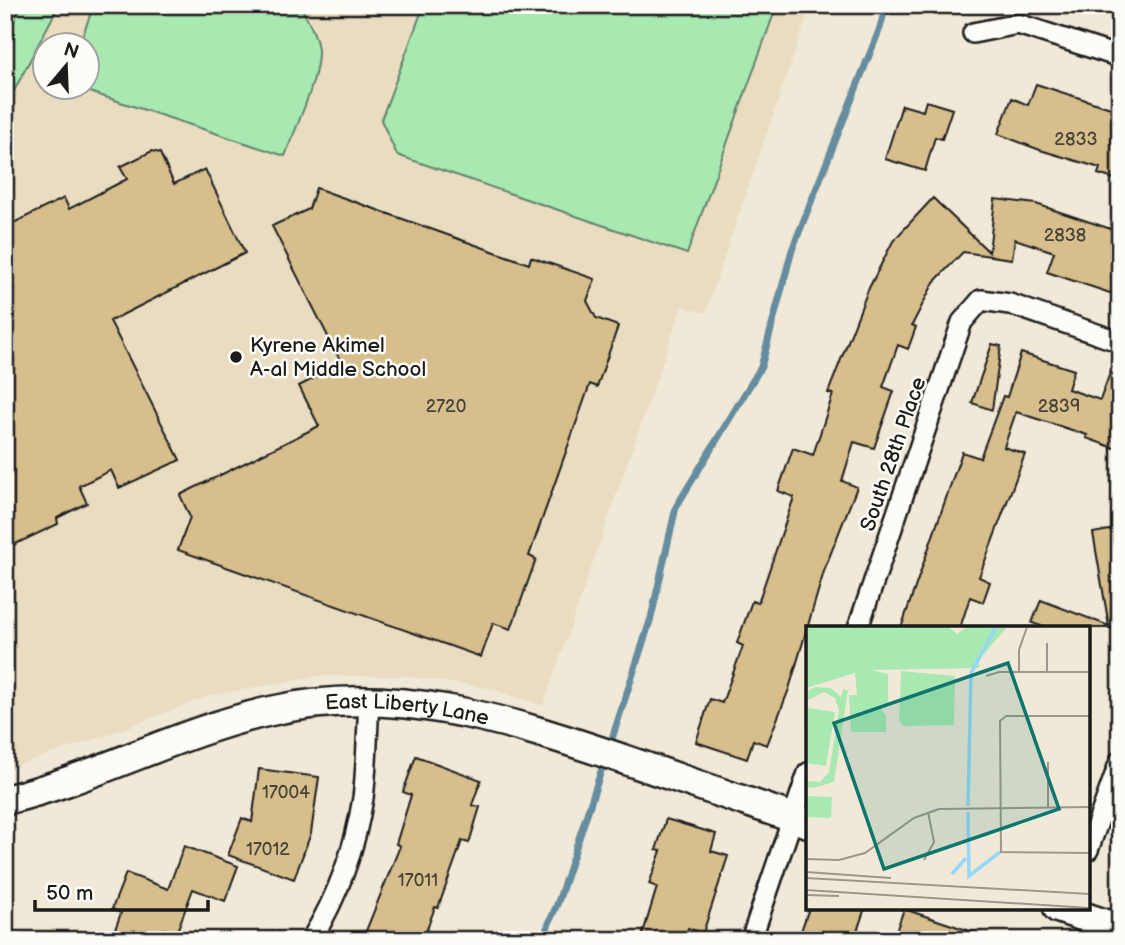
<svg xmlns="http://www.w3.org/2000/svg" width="1125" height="945" font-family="'Balsamiq Sans',sans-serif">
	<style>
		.built { fill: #e9dcc1; fill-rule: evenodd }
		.green { fill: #a8e9b2; stroke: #628267; stroke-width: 2 }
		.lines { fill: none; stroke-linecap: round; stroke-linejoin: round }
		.stream { stroke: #658c9f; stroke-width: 7 }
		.building { fill: #d6be8d; stroke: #1c1c1c; stroke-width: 2 }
		.street-casing { stroke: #1c1c1c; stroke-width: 24 }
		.secondary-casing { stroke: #1c1c1c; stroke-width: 33 }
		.street { stroke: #fdfcf7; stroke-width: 19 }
		.secondary { stroke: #fdfcf7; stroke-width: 28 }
		.poi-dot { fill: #1c1c1c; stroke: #fdfcf7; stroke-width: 2.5 }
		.labels { text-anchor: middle; stroke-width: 5; stroke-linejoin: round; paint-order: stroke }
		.number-label { font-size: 18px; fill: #4a4438 }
		.poi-label { font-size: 21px; fill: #1c1c1c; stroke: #fdfcf7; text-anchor: start }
		.street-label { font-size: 21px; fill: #1c1c1c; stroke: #fdfcf7 }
		.inset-river { fill: none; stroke: #95d7f7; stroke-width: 3.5 }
		.inset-road { fill: none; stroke: #9c978c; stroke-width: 2 }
		.view { fill: #0f766e; fill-opacity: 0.15; stroke: #0f766e; stroke-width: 3.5 }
		.inset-edge { fill: none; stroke: #1c1c1c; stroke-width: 3.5 }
	</style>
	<rect width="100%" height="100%" fill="#f1e9d7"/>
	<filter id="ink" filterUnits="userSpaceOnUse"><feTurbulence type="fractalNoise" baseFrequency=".0143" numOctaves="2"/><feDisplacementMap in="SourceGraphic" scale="14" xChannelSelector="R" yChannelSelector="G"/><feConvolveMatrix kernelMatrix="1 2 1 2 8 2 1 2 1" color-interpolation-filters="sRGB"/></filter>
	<g filter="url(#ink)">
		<!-- built -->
		<path class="built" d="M5,5H811L705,313L682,306L543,706L488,688L402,676H320L208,696L102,737L5,769ZM46,46H88V88H46Z"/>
		<!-- green -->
		<path class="green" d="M22,5H59L5,108V38Z
			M94,5H300C307,19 317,35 318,51C319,79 295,129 285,156L81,89L80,88H88V46L79,45Z
			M424,5H777L687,254L397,155L381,120Z"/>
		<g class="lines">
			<!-- stream -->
			<path class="stream" d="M609,748L651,618L676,507L761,367L792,250L880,28L886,5
				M542,940L558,902L605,759"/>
		</g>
		<!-- building -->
		<path class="building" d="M1036,84L1120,111V181L1098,174L1100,168L1040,150L998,134L1012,98L1028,105Z
			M926,101L952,109L942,139L935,137L925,171L885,159L902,105L923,111Z
			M152,151L160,153L174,184L205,169L245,253L110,321L180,460L119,488L111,470L79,486L87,503L57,518L58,524L5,549V295L13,291L5,274V227L64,198L69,209L127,179L120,167Z
			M316,188L529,264L531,257L595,279L587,301L596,318L618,326L597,387L590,384L529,556L536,559L511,629L493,623L481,657L178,550L190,517L180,495L319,426L299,386L342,364L272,226L309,209Z
			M933,198L989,252L995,199L1036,204L1120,232V272L1113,294L1047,272L1054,252L1015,239L1012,259L963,252L934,282L912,325L916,327L908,349L898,345L883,387L894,391L874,448L854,442L842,481L857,487L825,568L789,689L767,745L753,740L747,759L696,742L710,699L722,703L743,646L737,643L752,601L758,603L794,497L778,491L793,448L813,455L833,394L828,393L868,290L893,241Z
			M992,344L1001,346L992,410L972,403Z
			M1021,353L1074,370L1068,389L1100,400L1117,354H1120V450L1086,438L1087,435L1016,412L1004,447L1025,454L979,577L990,582L983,602L970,597L960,628H901L962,452L980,458L1003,396L1007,397Z
			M1120,528V628H1047L1032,623L1041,600L1109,626L1093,533Z
			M416,756L481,780L472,805L480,807L469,843L462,841L438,908L435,907L423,940H389L366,931L400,846L396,844L411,795L403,792Z
			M259,769L319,777L311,833L294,879L228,855L242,818L252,822Z
			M666,819L716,834L711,851L728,856L703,933L688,928L684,940H641L657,887L649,884L661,851L656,850Z
			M184,846L238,866L225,901L193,889L176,934L163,929L159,940H111L121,913L112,909L126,873L168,889Z
			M809,908H865L854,940H798Z
			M904,909L982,935L981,940H893Z"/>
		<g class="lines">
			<!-- street casing -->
			<g class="street-casing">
				<path id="street" d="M973,33L1018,24L1120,57
					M858,628L962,322L981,300L1010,304L1120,342
					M1088,850L1120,761
					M311,940C338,896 355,849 363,798C367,767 367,733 369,701
					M751,940L808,773"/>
			</g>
			<!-- secondary casing -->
			<g class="secondary-casing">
				<g id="secondary">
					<path id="s1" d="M5,800C97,778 179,731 271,711C393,683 508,720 623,759C685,780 746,802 808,823"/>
					<path d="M1058,908L1120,929"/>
				</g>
			</g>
			<!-- street -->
			<use href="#street" class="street"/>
			<!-- secondary -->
			<use href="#secondary" class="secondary"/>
		</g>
	</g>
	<!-- markers -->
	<circle class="poi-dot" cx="236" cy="357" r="7"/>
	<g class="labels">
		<!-- number labels -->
		<g class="number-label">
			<text x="1076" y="145">2833</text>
			<text x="1065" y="241">2838</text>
			<text x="446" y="412">2720</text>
			<text x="1059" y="412">2839</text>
			<text x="286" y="798">17004</text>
			<text x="268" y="855">17012</text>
			<text x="418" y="886">17011</text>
		</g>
		<!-- poi labels -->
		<g class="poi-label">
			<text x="250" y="352">Kyrene Akimel<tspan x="250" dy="24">A-al Middle School</tspan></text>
		</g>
		<!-- street labels -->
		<g class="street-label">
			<text transform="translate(893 454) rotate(-71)" y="7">South 28th Place</text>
			<text dy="7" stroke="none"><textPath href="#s1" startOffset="418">East Liberty Lane</textPath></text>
		</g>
	</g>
	<!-- overview -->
	<g transform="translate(806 626)">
		<rect width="284" height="284" fill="#f1e9d7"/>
		<path d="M0,1H142L151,8L161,1H201L173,34V42L66,44L82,48V80H73L80,90V106H45L43,69H51L49,47L0,62ZM95,45L149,50L148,99L98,100L93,95ZM9,61L25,62L35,71L37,63L42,64L28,156L7,162L0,161V155L14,156L23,146L33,84L29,72L18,66L0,75V66ZM2,82L29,86L20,140L0,137ZM0,170L26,171L25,192L0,191Z" fill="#a8e9b2"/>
		<path class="inset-river" d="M162,180L165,47L190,1M162,186L163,250L194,226M146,248L160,232"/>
		<path class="inset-road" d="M213,46V24L221,1M241,46V17M180,50L193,46H284M284,90H200L194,95L195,226L284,227M242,181V136M0,233L33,234L59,227L108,192L133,183L284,181M118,234L128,216L122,186M0,246L85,252M0,252L284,268M0,264L284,282M0,269L33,270"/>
		<path class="view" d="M202,37L253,183L78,243L28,97Z"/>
		<rect width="284" height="284" class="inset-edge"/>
	</g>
	<!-- margin -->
	<rect width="1125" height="945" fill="none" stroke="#fdfcf7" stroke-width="28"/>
	<rect x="14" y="14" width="1097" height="917" fill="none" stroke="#1c1c1c" stroke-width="2.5" filter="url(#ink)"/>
	<!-- north arrow -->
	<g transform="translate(66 66) rotate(19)"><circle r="33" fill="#fdfcf7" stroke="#a3a29f" stroke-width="2"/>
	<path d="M0-5L12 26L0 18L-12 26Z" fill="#1c1c1c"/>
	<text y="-10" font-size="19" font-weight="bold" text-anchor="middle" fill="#1c1c1c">N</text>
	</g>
	<!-- scale -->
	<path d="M35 900v10h173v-10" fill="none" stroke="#1c1c1c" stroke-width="3.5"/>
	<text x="46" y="900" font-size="21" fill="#1c1c1c" stroke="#fdfcf7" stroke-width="5" paint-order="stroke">50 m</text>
</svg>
